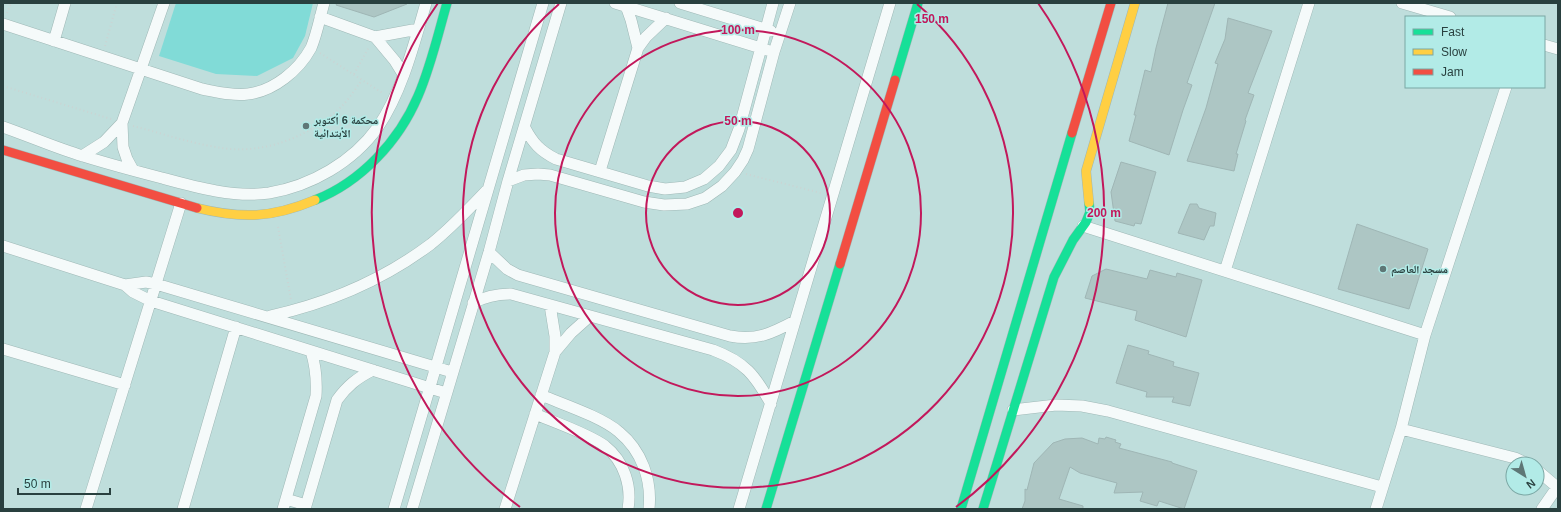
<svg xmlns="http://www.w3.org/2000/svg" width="1561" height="512" font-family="Helvetica,'Noto Naskh Arabic',sans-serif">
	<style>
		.green { fill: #81dbd7 }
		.building { fill: #adc6c4; stroke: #9fb6b5 }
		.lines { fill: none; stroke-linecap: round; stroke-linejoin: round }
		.street-casing { stroke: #9fb8b6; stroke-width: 12 }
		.fast-casing { stroke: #9fb8b6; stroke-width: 10 }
		.slow-casing { stroke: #9fb8b6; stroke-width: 10 }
		.jam-casing { stroke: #9fb8b6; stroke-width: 10 }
		.path { stroke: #cad4d3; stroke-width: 2; stroke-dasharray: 1 3; stroke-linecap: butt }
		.street { stroke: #f5fafa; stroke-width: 11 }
		.fast { stroke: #16e098; stroke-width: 9 }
		.slow { stroke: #ffcf43; stroke-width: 9 }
		.jam { stroke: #f24e42; stroke-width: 9 }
		.ring { fill: none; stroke: #c2185b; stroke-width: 2 }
		.poi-dot { fill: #5e7776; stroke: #b2ebe7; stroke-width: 1.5 }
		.labels { text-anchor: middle; stroke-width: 3; stroke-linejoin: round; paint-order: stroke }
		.poi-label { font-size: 11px; font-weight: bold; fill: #29403f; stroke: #b2ebe7; text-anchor: start }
		.centre { fill: #c2185b; stroke: #b2ebe7; stroke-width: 2 }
		.ring-label { font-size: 12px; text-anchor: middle; font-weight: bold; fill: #c2185b; stroke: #b2ebe7; stroke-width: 3; stroke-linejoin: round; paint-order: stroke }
	</style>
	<rect width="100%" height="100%" fill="#bfdedc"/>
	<!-- green -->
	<path class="green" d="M176,3H313L305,36L293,58L257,76L216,74L159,56Z"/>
	<!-- building -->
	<path class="building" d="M337,3H407V4L374,17L336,5Z
		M1168,3H1215L1187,83L1192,85L1183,110L1169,155L1129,141L1136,115H1134L1145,70L1151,72L1156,48Z
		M1228,18L1272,31L1248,93L1254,95L1245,120L1246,121L1236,154H1238L1234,171L1187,161L1206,108L1218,64L1215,63L1225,39Z
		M1121,162L1156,172L1141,224L1135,223L1134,226L1115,221L1111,192Z
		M1190,204H1197L1199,208L1216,213L1214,226H1210L1204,240L1178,233Z
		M1357,224L1428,249L1409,309L1338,289Z
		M1106,269L1147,279L1150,270L1176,277L1177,273L1202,280L1186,337L1135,320L1137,311L1085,298L1092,276Z
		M1128,345L1149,351L1148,354L1174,362L1173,366L1199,373L1190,406L1172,402L1174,397H1146L1147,392L1116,383Z
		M1106,437L1116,440L1115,442L1121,444L1119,448L1172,462V463L1197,471L1184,509L1159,501L1157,506L1140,501L1143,492L1114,493L1117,483L1080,473L1070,467L1059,499L1083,506V509H1022L1025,501V489L1027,490L1034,463L1053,443L1065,439L1082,438L1098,444L1099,438L1105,439Z"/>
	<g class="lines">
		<!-- street casing -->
		<g class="street-casing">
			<path id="street" d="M615,3L767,50
				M680,3L771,31
				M1402,3L1450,17
				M626,6L631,20L638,48
				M320,17L375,37L418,29
				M3,24L202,89C218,92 233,96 248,94C274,91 299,70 311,48C317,34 320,17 324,3
				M375,37L395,61L403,74
				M54,41L65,3
				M1544,45L1558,49
				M3,127C29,136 56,148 83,156C109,164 135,171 162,178C195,187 234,198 269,193C311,186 353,162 378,127C402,92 414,44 426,3
				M525,128C533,143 540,151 556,159L648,186L665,189L685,187L704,179L719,166L731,150L739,129L773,3
				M82,156L104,142L122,123
				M133,170L127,159L123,147L122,123L164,3
				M600,171L638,48L646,37L666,18
				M508,181L524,175L538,174L550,175L644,202L664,205L687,204L705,198L722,186L735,172L743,160L748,149L774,52L790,3
				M1083,226L1425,335
				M3,246L125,285L133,292L151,301L446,393
				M489,252L507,269L518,275L730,336C757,341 772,333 795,321
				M1225,271L1309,3
				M125,285L146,282L156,284L452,372
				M473,303C486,296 497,294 511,294L713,350C745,362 755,375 771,404
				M270,316C329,303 383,280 431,244C451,228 469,209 486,191
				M3,349L125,385
				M555,352L571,333L590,316
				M541,395C562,404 602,417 619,432C642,451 652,480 649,509
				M1013,410L1056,405L1082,406L1108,411L1382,487
				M535,414C554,422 589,434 605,446C624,461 632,486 628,509
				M1401,429L1515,458L1528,464
				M1537,470L1557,487
				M286,499L306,505
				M86,509L181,203
				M183,509L236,327
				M283,509L316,396C317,380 316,367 311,351
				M305,509L337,400C347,386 357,378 373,370
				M394,509L543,3
				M412,509L489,252L508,181L561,3
				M505,509L555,352V336L550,305
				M739,509L890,3
				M1376,509L1401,429L1425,335L1506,87
				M1542,509L1558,486"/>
		</g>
		<!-- fast casing -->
		<g class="fast-casing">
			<path id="fast" d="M895,80L918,3
				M315,200C361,182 399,141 418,96C431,66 438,34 447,3
				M766,509L840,264
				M961,509L1072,133
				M983,509L1054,277L1073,240L1086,222L1090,212L1089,203"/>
		</g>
		<!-- slow casing -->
		<g class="slow-casing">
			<path id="slow" d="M1089,203L1086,171L1135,3
				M197,208C242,219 272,218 315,200"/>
		</g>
		<!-- jam casing -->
		<g class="jam-casing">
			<path id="jam" d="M1072,133L1111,3
				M3,150L197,208
				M840,264L895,80"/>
		</g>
		<!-- path -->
		<path class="path" d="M7,13L11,3
			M105,46L117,3
			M320,53L384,94
			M354,74L369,47
			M3,86L111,119
			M133,126C165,134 198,146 231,149C271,152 313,134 342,106C349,99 356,88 362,80
			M746,174L821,193
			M278,227L291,300"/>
		<!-- street -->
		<use href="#street" class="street"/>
		<!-- fast -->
		<use href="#fast" class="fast"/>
		<!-- slow -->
		<use href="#slow" class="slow"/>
		<!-- jam -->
		<use href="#jam" class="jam"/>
	</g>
	<!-- distance rings -->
	<g class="ring">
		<circle cx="738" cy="213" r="92"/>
		<circle cx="738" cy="213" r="183"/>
		<path d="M917 4A275 275 0 1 1 559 4"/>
		<path d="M520 507A366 366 0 0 1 438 3M1038 3A366 366 0 0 1 956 507"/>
	</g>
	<!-- markers -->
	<g class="poi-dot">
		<circle cx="306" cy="126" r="4"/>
		<circle cx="1383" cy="269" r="4"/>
	</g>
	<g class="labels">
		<!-- poi labels -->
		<g class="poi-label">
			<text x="314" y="124">محكمة 6 أكتوبر<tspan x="314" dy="13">الأبتدائية</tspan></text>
			<text x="1391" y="273">مسجد العاصم</text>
		</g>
	</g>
	<circle cx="738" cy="213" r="6" class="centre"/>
	<g class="ring-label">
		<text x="932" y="23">150 m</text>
		<text x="738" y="34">100 m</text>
		<text x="738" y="125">50 m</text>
		<text x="1104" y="217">200 m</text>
	</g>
	<!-- border -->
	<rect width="1561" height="512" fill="none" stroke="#29403f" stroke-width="8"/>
	<!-- legend -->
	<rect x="1405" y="16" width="140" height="72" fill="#b2ebe7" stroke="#7ba7a4"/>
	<rect x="1413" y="29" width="20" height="6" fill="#16e098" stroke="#7ba7a4"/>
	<text x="1441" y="36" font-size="12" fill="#29403f">Fast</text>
	<rect x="1413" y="49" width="20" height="6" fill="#ffcf43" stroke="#7ba7a4"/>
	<text x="1441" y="56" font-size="12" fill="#29403f">Slow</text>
	<rect x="1413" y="69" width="20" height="6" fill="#f24e42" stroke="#7ba7a4"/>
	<text x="1441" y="76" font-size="12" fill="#29403f">Jam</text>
	<!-- north arrow -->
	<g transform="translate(1525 476) rotate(143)"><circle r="19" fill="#b2ebe7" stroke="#7ba7a4"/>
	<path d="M0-3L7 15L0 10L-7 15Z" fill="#5e7776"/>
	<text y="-6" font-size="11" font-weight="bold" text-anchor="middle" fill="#29403f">N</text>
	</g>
	<!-- scale -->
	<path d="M18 488v6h92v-6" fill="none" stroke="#29403f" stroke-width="2"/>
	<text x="24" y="488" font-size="12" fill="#29403f" stroke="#b2ebe7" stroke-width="3" paint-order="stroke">50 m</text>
</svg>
